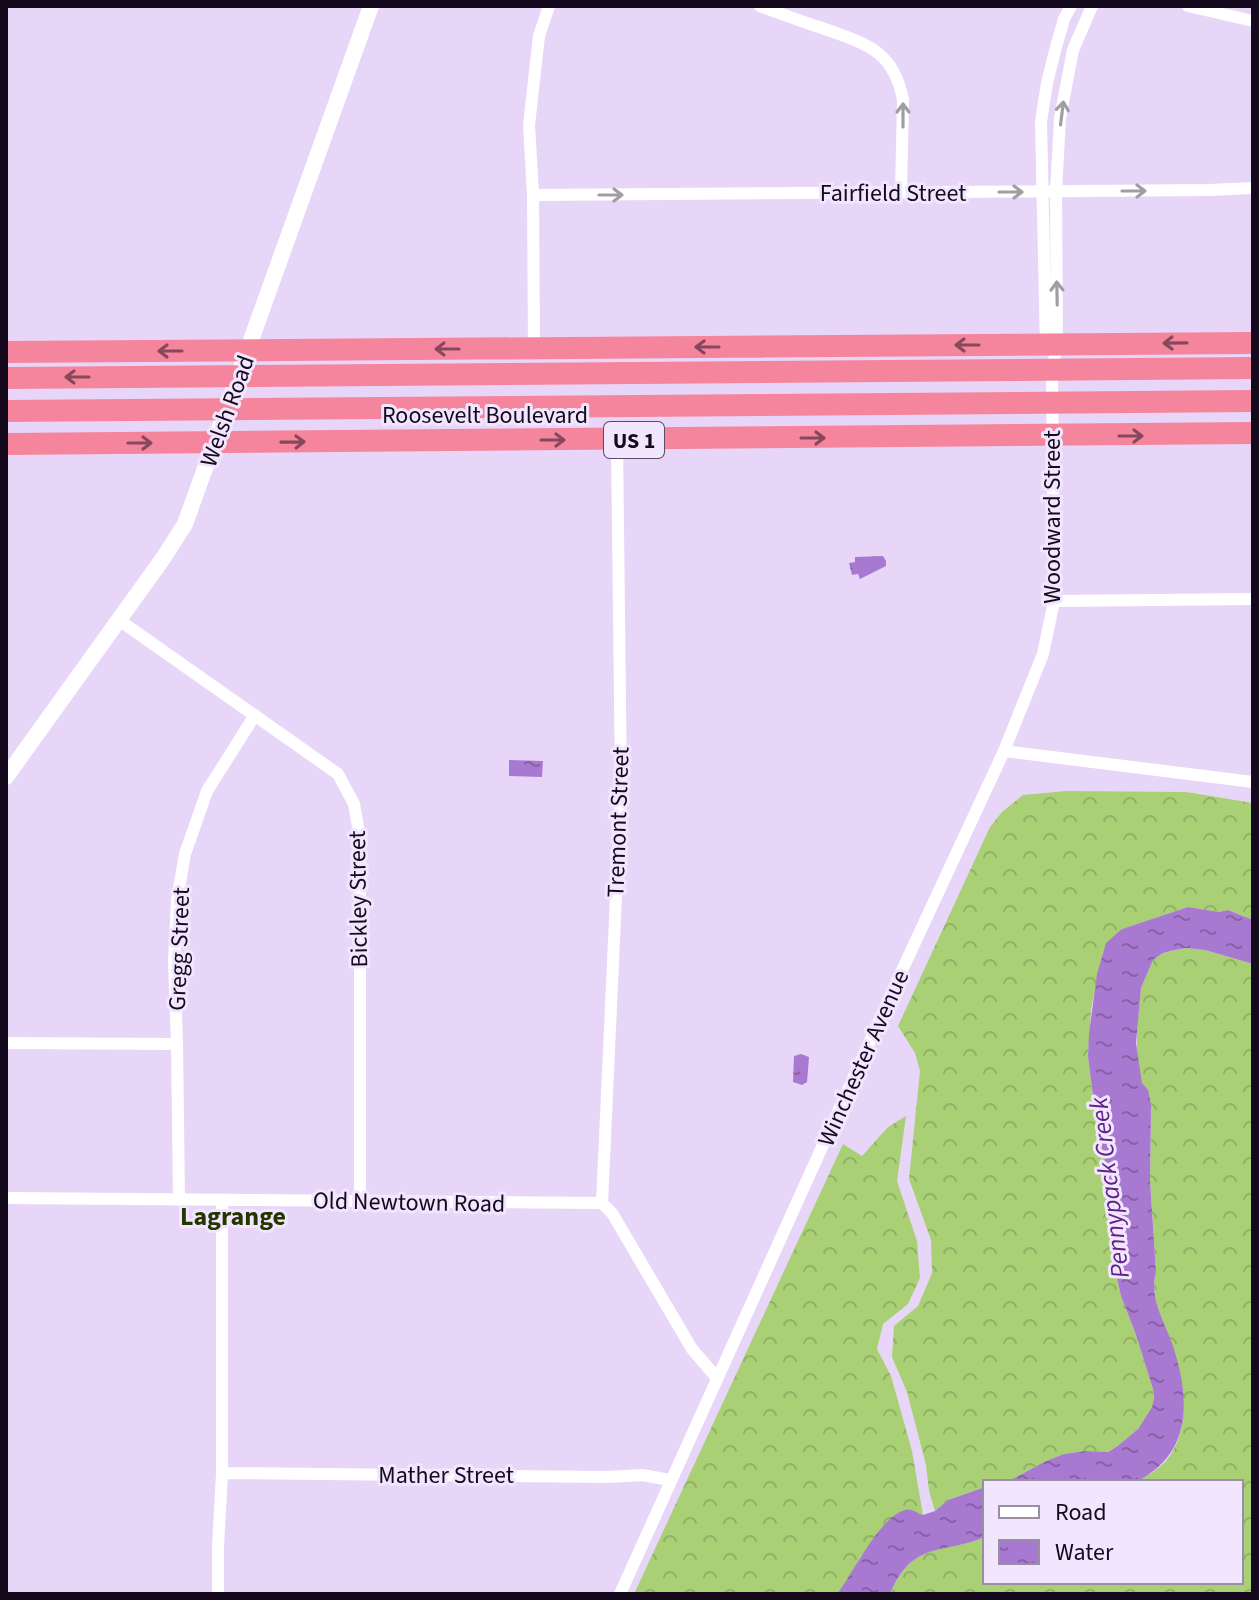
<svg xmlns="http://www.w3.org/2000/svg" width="1259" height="1600" font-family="'Source Sans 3',sans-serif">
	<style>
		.forest { fill: url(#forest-crowns) }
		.water { fill: url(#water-ripples) }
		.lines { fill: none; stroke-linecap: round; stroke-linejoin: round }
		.street { stroke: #fff; stroke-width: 12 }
		.secondary { stroke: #fff; stroke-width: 16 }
		.highway { stroke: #f5859c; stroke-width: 22 }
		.oneway { stroke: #a19da5 }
		.oneway2 { stroke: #85485c }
		.labels { text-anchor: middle; stroke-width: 6; stroke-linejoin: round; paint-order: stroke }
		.shield { fill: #f2e6fe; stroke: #574c60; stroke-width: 2 }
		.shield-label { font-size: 22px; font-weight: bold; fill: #150a1d }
		.street-label { font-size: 24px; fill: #150a1d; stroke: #f2e6fe }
		.water-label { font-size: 26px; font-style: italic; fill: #5f2188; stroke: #f2e6fe }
		.neighbourhood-label { font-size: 26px; font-weight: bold; fill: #233600; stroke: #f2e6fe }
	</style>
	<defs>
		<pattern id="forest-crowns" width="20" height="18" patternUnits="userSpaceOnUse" patternTransform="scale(2)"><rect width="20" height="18" fill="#a9d074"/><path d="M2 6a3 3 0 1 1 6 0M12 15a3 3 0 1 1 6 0" fill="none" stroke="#91b164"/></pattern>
		<pattern id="water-ripples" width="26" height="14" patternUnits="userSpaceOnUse" patternTransform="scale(2)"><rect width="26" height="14" fill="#a879d0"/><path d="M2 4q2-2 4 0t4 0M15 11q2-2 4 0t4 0" fill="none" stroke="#8861a8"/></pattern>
	</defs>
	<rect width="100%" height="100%" fill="#e8d6f9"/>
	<!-- forest -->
	<path class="forest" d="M1066,791L1186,792L1253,803V920L1228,910L1219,912L1188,907L1122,929L1103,952L1091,1009L1088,1056L1093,1097L1107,1167V1181L1112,1202L1115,1269L1121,1296L1136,1335L1153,1389L1154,1398L1152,1407L1138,1429L1119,1445L1107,1452L1085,1451L1064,1454L1046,1461L1007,1482H985V1487L948,1500L935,1511L929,1491L926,1465L907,1392L892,1357L894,1326L918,1306L932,1273L931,1240L909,1179L920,1071L915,1053L898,1026L990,827L1002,812L1023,795Z
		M1186,948L1205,950L1253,964V1587L1250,1594H890C915,1539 939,1555 985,1537V1582H1241V1482H1136C1146,1476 1158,1470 1166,1461C1193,1428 1184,1380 1171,1343C1163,1318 1149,1298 1156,1272L1150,1181L1151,1105L1142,1084L1137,1059V1027L1141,988L1153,960L1163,953Z
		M906,1116L897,1181L917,1241L920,1278L908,1304L883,1324L877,1349L891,1376L912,1451L923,1515L911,1510L861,1556L847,1582L837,1594H634L843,1144L862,1156L888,1127Z"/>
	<!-- water -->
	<path class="water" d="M883,556L886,561V566L860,579L858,574L852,575L849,563L855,562V557Z
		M509,760L543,761L542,777L509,776Z
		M1188,907L1219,912L1228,910L1253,920V964L1205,950L1186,948L1175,950L1163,953L1153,960L1141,988L1136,1043L1142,1083L1148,1090L1151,1105L1150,1181L1156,1272C1149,1298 1163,1318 1172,1343C1190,1397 1194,1453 1136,1482H1007L1046,1461L1064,1454L1085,1451L1108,1452L1119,1445L1138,1429L1152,1407L1154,1398L1153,1389L1136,1335L1121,1296L1115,1269L1112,1202L1093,1096L1088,1056L1089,1033L1097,974L1106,943L1122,929Z
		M801,1054L809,1057L807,1082L802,1085L793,1082L794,1056Z
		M985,1487V1537C941,1555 913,1540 890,1594H837C853,1574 879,1517 905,1510C911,1508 917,1513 923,1515L935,1511L948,1500Z"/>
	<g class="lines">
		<!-- street -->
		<path class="street" d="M760,6C782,14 803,22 825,29C867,44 894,51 903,100L901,193
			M1188,6L1253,21
			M533,195L1210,190L1253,188
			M534,348L533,195L529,125L539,36L549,6
			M1046,348L1041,122L1047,83L1056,47L1064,19L1071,6
			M1054,601L1253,599
			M119,620L338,774L354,804L360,838V1201
			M1004,751L1253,782
			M6,1043L177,1044
			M6,1198L602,1203L612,1213L692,1349L717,1378
			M179,1200L177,1044L174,961L177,900L185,854L207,791L255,715
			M602,1203L621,787L617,440
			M222,1473L607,1477L642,1475L670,1480
			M218,1594V1546L222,1473V1200
			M620,1594L898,979L1004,751L1043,654L1054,601L1052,370L1057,345L1056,191L1060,118L1073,50L1092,6"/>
		<!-- secondary -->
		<path class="secondary" d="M6,777L164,557L185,524L371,6"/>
		<!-- highway -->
		<path class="highway" d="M6,352L1253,343
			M6,378L1253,368
			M6,411L1253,401
			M6,444L1253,433"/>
	</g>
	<!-- one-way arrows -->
	<defs><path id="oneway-shaft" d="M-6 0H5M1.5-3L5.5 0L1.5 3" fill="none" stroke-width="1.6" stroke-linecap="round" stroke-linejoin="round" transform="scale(2)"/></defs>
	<g class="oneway">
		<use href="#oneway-shaft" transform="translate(1062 113) rotate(-83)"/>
		<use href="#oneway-shaft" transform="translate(903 115) rotate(-90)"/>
		<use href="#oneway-shaft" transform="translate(1134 191)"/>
		<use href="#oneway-shaft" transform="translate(1011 192)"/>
		<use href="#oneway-shaft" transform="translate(611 195)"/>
		<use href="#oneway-shaft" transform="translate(1057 293) rotate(-91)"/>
	</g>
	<g class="oneway2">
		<use href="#oneway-shaft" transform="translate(1175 343) rotate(179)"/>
		<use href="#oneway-shaft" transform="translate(967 345) rotate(180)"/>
		<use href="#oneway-shaft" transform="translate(707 347) rotate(180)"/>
		<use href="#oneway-shaft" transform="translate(447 349) rotate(180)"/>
		<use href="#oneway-shaft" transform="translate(170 351) rotate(180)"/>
		<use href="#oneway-shaft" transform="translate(77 377) rotate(180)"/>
		<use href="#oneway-shaft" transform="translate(1131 436)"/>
		<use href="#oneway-shaft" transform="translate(813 438)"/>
		<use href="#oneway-shaft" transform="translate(553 440)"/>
		<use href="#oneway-shaft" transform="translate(293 442) rotate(-1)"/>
		<use href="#oneway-shaft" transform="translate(140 443)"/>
	</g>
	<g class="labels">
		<!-- shield labels -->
		<rect class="shield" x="604" y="422" width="60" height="36" rx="6"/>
		<g class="shield-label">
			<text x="634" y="448">US 1</text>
		</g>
		<!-- street labels -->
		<g class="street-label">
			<text x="893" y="201">Fairfield Street</text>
			<text transform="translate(227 411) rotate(-70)" y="8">Welsh Road</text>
			<text x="485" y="423">Roosevelt Boulevard</text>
			<text transform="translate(1052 517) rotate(-90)" y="8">Woodward Street</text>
			<text transform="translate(618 822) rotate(-88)" y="8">Tremont Street</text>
			<text transform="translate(358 899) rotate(-91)" y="8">Bickley Street</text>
			<text transform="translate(179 949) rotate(-88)" y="8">Gregg Street</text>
			<text transform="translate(863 1058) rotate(-66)" y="8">Winchester Avenue</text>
			<text transform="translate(409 1202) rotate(1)" y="8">Old Newtown Road</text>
			<text x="446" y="1483">Mather Street</text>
		</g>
		<!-- water labels -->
		<g class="water-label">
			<text transform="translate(1109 1188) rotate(-97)" y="9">Pennypack Creek</text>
		</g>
		<!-- neighbourhood labels -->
		<g class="neighbourhood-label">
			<text x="233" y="1225">Lagrange</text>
		</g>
	</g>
	<!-- border -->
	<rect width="1259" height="1600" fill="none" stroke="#150a1d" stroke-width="16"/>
	<!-- legend -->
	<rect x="983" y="1480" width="260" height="104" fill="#f2e6fe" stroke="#9a8ea4" stroke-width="2"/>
	<rect x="999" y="1506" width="40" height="12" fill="#ffffff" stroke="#9a8ea4" stroke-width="2"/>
	<text x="1055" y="1520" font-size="24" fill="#150a1d">Road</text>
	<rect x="999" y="1540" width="40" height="24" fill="url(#water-ripples)" stroke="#9a8ea4" stroke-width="2"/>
	<text x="1055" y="1560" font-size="24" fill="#150a1d">Water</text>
</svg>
